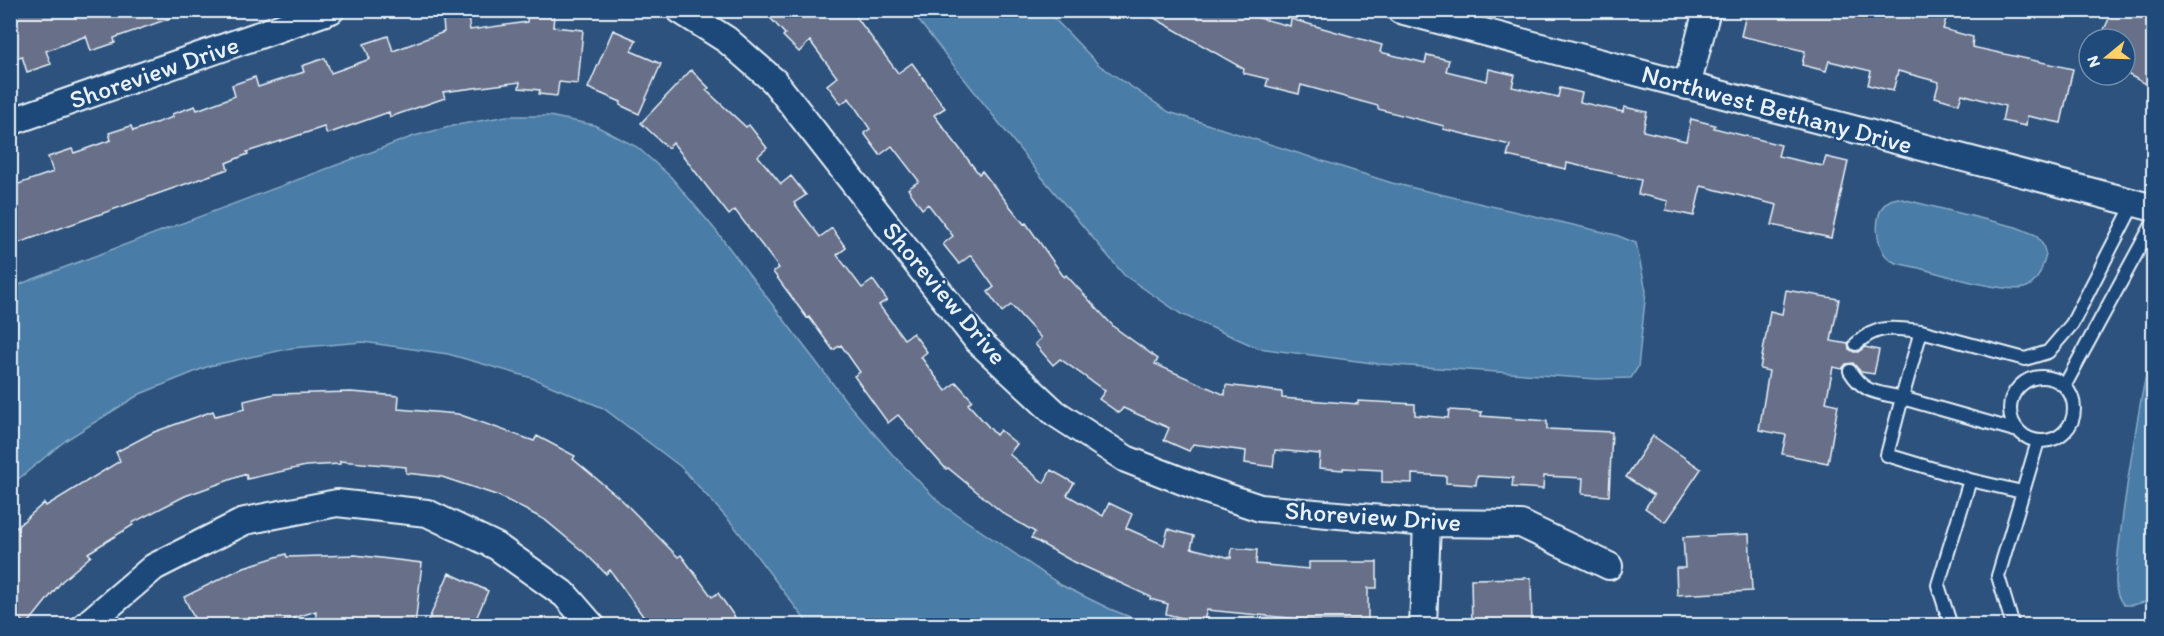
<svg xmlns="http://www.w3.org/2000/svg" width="2164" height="636" font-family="Itim,sans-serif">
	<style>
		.water { fill: #497ca6; stroke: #89abc7; stroke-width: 1.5 }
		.building { fill: #677089; stroke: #e8f1f8; stroke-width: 1.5 }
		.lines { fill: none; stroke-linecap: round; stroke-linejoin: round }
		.service-casing { stroke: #e8f1f8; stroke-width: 16 }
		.minor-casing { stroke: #e8f1f8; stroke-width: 30 }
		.service { stroke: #1f4a7a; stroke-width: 12 }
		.minor { stroke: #1f4a7a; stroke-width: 26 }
		.labels { text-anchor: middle; stroke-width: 4.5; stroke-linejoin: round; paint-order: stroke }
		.street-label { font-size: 26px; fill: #e8f1f8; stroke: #1f4a7a }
	</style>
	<rect width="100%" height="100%" fill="#2d527d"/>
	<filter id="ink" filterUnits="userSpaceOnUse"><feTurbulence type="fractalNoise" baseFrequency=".0167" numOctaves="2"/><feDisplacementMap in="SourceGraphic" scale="12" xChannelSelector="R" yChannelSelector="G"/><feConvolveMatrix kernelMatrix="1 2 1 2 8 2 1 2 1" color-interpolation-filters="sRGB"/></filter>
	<g filter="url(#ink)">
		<!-- water -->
		<path class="water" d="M911,11H1047L1099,65L1169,112L1392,183L1616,235L1636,243L1646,291L1638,367L1631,378L1597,379L1380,364L1258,348L1181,314L1124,275L1040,175Z
			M507,116H549L594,125L637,147L671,177L717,232L849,405L893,455L941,504L1061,585L1110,609L1150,625L929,626L910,622L867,626L809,625L734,526L681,467L603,408L532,378L448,354L363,342L292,348L209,366L140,394L66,440L11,485V290L23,283L414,136L457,125Z
			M1898,198L2016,227L2036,235L2043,245L2046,255C2042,268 2038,285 2024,288C2004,293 1941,274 1919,268C1911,266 1900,265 1892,261C1875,252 1871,211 1889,201C1891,199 1895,199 1898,198Z
			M2153,353V600L2132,605H2124C2118,599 2116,592 2116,584C2114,562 2144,362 2153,353Z"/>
		<!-- building -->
		<path class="building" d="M10,10H185V13L114,38L115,43L91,51L86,36L46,51L51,64L27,72L22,56L10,60Z
			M763,10H851L898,73L912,63L945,108L934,115L979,174L982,171L1024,224L1026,223L1064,277L1066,275L1114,327L1158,359L1155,364L1225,395L1226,385L1282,392V398L1358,404V401L1415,404V415L1448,418L1449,410L1482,412L1481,416L1547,421V429L1612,432L1609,496L1582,494L1583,478L1544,476L1543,489L1512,487L1513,478L1477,476L1476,485L1446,483V476L1412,474V483L1382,482V470L1343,468V470L1319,468L1320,454L1275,450L1273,467L1245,463L1246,451L1193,444L1189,451L1164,440L1169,428L1123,408L1119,413L1099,399L1105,391L1060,359L1053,365L1035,344L1041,338L1011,305L1002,312L988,292L994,287L971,255L959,264L943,244L953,236L928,204L922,209L908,189L919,181L892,146L880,155L864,133L870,129L849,98L841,104L827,85L837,77L810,41L799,52L783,36L785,34Z
			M1140,10H1247L1244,14L1290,26L1291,19L1382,45L1380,52L1425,63L1427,55L1449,60L1446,71L1487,81L1489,69L1515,75L1512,87L1558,97L1560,88L1582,93L1580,102L1623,112L1624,107L1647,112L1643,131L1686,141L1691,119L1715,125L1714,128L1781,145L1778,156L1823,166L1826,157L1848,162L1831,238L1772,225L1777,205L1701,186L1694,216L1666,210L1668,201L1638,194L1641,180L1567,163L1566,169L1507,156L1510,145L1443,129L1444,126L1378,109V106L1301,85L1299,94L1266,86L1268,79L1243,73L1244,69Z
			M1747,10H1914L1946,19L1943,29L1973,37L1972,47L2073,69L2061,123L2027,116L2026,126L2002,121L2005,106L1962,94L1959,104L1935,97L1939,82L1898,71L1893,91L1868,85L1871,71L1829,61L1826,71L1802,65L1805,51L1741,36Z
			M2113,10H2154V88L2125,73V39H2117L2103,32Z
			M528,12L554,15L553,27L583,30L578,84L559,82L557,96L539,94L540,90L519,88L520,82L443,92L445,98L390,117L389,112L327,134L324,127L247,152L248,154L226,163L228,169L10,246V187L53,172L48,157L72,149L74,153L111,140L109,133L131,126L133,131L173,117L172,114L195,106L197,110L235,96L232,85L255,77L258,87L304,72L302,66L325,58L331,73L370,59L364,44L388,36L393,51L444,32L443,20L468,17L470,30L527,22Z
			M613,30L636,40L631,51L661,64L639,114L620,105L621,102L588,88Z
			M691,70L709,88L706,90L746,127L749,125L767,148L758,156L781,184L791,176L806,195L794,203L820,237L832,228L846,248L837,255L862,288L873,280L887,300L879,305L904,339L913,333L927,352L921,357L946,391L956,382L972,400L968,404L996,435L1000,430L1017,444L1009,454L1044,483L1051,470L1074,483L1067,495L1103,516L1109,503L1132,514L1126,528L1164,545L1168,529L1194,536L1191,548L1231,558L1232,548L1257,550L1256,564L1309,569V562H1377V588H1368V620H1310L1207,610L1203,623L1166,614L1168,604L1150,599L1151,597L1070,560L1031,538L1035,532L1004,514L948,468L946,469L898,415L888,423L854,376L860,372L841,345L833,350L809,317L807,318L773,272L779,268L735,210L729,215L673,143L668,148L641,123Z
			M1786,290L1839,299L1831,341L1848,344L1849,349L1854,352H1858L1865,347L1879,350L1874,374L1861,372L1853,363L1846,364L1842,369L1833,367L1826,402L1838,405L1828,463L1782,454L1786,435L1759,430L1769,371L1760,369L1770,311L1782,314Z
			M351,392L399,396L398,409L458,414L534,441L537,436L575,456L573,459L622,500L678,557L681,555L712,597L718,593L741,626H650L610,570L606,574L586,554L545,520L499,496L442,477L406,473V467L340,461V464L306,466L247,479L246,474L185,496L132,523L133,525L88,553L91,556L62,581L27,625L10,611V533L44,503L46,506L120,461L116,452L154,432L213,411L215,416L245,409L244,401L274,394Z
			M1653,436L1701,469L1665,522L1645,508L1654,495L1626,477Z
			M1749,534L1752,591L1677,595L1676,568H1685L1683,537Z
			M286,554L287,557L355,555L422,563L415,626L371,623L316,625V611L269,626H198L184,597L244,567Z
			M449,573L488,591L473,626H426Z
			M1531,578L1532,626H1472L1471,579Z"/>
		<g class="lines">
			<!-- service casing -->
			<g class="service-casing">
				<path id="service" d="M1856,344C1877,324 1895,328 1921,331
					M1850,371C1864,394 1878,392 1902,398L1887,455L1970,480
					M2010 409a32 32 0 1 1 64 0a32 32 0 1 1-64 0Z
					M2065,385L2154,221
					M2018,431L1902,398L1921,331L2025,359L2048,352L2072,324L2134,203
					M1951,626L1938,585L1970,480L2022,492
					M2013,626L1998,576L2038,441"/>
			</g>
			<!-- minor casing -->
			<g class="minor-casing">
				<path id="minor" d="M680,10L727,40L774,81L977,340L1055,413L1126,459L1203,489L1260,508L1427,523L1521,524L1609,566
					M1400,10L2154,208
					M1687,86L1707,10
					M10,122L331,10
					M85,626L154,567L245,521L337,503L427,513L496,546L565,595L592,626
					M1423,626L1427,523"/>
			</g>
			<!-- service -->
			<use href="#service" class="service"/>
			<!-- minor -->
			<use href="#minor" class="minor"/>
		</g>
	</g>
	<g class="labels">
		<!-- street labels -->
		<g class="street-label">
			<text transform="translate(154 72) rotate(-19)" y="9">Shoreview Drive</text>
			<text transform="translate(1777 109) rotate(15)" y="9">Northwest Bethany Drive</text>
			<text transform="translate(945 293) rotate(50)" y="9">Shoreview Drive</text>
			<text transform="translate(1373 516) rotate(4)" y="9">Shoreview Drive</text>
		</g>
	</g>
	<!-- margin -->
	<rect width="2164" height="636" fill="none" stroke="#1f4a7a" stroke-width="36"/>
	<rect x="18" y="18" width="2128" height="600" fill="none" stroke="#e8f1f8" stroke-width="2" filter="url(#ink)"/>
	<!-- north arrow -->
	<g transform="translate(2107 57) rotate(251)"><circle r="28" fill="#1f4a7a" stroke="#6f8dac" stroke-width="1.5"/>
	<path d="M0-4.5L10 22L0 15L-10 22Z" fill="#ffd166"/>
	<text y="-9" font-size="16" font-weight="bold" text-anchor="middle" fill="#e8f1f8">N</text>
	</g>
</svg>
